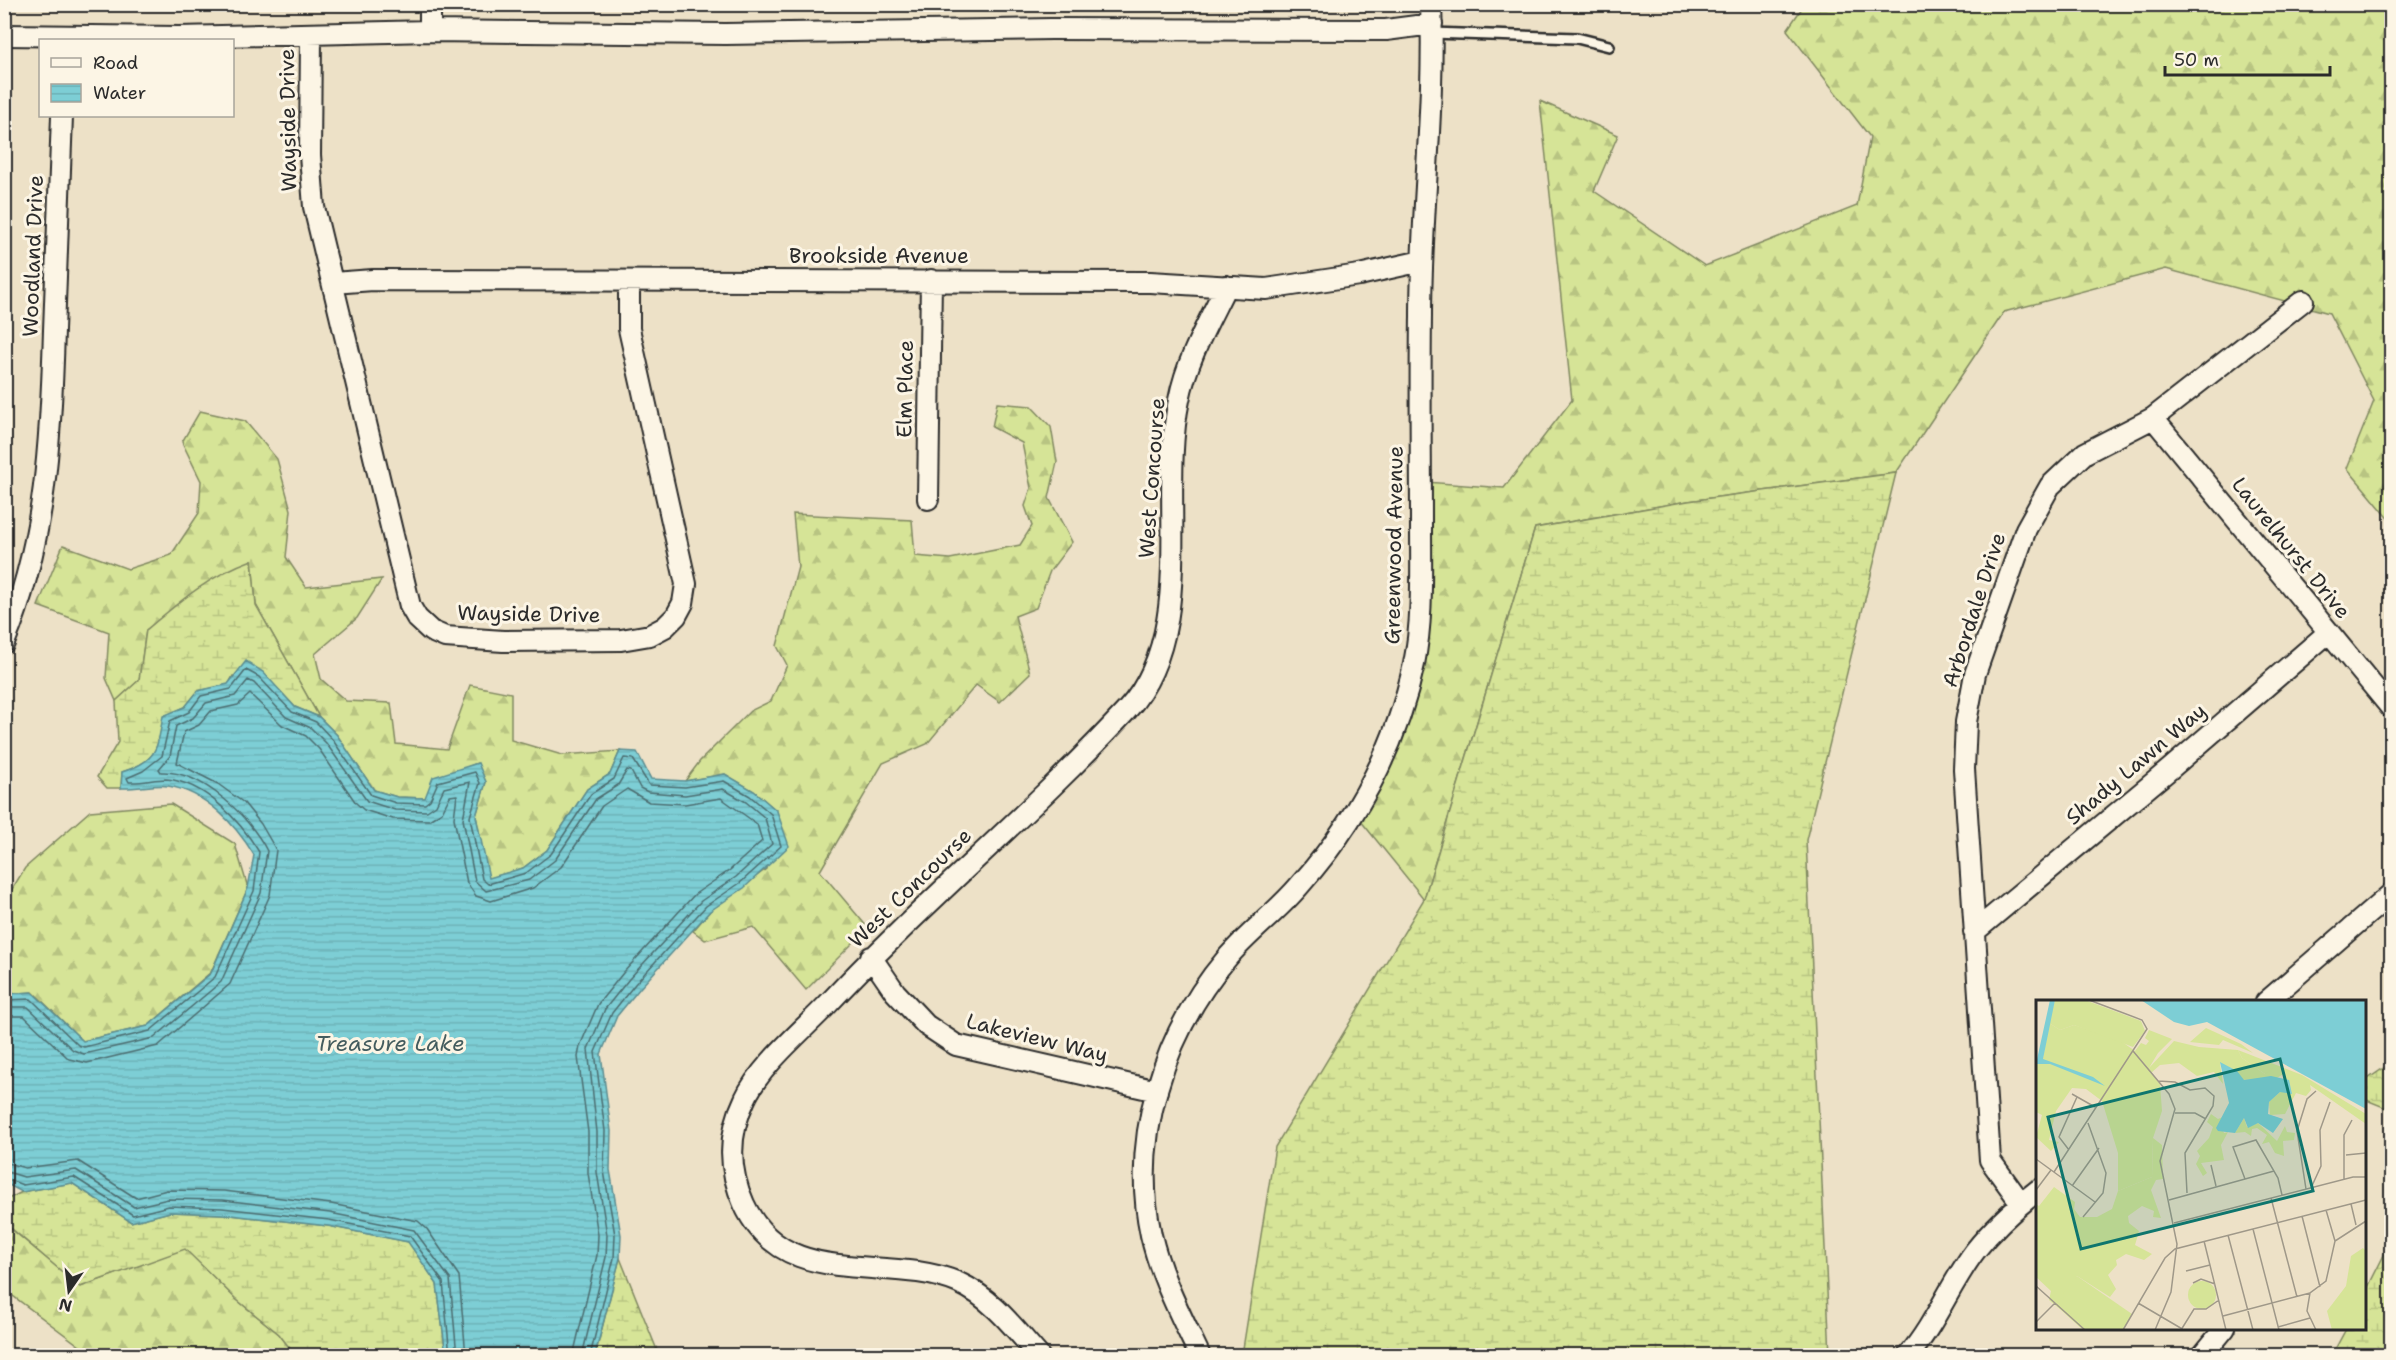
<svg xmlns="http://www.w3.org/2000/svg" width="2396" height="1360" font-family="'Shantell Sans',sans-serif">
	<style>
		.forest { fill: url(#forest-firs); stroke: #808861; stroke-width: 1.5 }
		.wetland { fill: url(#wetland-marsh); stroke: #808861; stroke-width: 1.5 }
		.water { fill: url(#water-rules); stroke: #5c8d91; stroke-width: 1.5 }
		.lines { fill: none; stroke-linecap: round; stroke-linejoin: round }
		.shore { stroke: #4c6c6f; stroke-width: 1.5 }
		.service-casing { stroke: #2b2b2b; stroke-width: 14 }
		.minor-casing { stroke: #2b2b2b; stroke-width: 24 }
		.service { stroke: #fcf5e5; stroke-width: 9 }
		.minor { stroke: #fcf5e5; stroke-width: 20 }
		.labels { text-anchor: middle; stroke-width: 6; stroke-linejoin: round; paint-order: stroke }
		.street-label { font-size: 21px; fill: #2b2b2b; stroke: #fcf5e5 }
		.water-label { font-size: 22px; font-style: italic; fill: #445c5e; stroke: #fcf5e5 }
		.inset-road { fill: none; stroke: #9f9889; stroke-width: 1.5 }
		.view { fill: #0f766e; fill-opacity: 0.15; stroke: #0f766e; stroke-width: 3 }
		.inset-edge { fill: none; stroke: #2b2b2b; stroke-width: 3 }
	</style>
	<defs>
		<pattern id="forest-firs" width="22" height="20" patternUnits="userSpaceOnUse" patternTransform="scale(1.5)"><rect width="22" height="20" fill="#d6e497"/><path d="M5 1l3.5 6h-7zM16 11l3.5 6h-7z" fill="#b8c482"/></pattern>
		<pattern id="wetland-marsh" width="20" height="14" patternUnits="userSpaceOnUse" patternTransform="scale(1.5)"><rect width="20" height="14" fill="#d6e497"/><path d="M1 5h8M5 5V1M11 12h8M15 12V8" fill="none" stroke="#b8c482"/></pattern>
		<pattern id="water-rules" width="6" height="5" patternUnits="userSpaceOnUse" patternTransform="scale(1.5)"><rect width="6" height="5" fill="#7dced5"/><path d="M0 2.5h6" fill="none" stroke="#6cb1b7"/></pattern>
	</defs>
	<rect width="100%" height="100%" fill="#ede1c7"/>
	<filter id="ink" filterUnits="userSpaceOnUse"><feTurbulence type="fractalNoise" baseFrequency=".0167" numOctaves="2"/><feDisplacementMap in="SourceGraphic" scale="12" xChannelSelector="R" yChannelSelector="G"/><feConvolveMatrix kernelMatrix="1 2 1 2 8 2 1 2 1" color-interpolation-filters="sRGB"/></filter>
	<g filter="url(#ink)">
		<!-- forest -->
		<path class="forest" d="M1804,5H2391V521L2347,468L2374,401L2329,313L2166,269L2004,312L1896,473L1688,501L1535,528L1424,899L1356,815L1424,617L1426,482L1504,488L1572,400L1540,101L1618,135L1594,191L1705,266L1857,206L1870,137L1787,30Z
			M997,403L1031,406L1051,427L1057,462L1049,498L1072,542L1050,571L1036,608L1015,616L1030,673L1000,702L976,685L927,744L883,763L820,871L868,928L806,990L753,927L705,940L693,931L710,911L766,869L777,811L754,791L725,774L685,781L700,761L750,711L771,701L787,665L777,646L798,567L793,514L912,520L915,556L950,559L1020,545L1032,526L1025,506L1031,488L1022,443L992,427Z
			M200,411L245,421L277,459L291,510L286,557L306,587L382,579L357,618L315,654L321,679L346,701L391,703L396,744L447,749L470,685L511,693V740L562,755L620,751L610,774L587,789L547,850L523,868L488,879L476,816L486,782L477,763L458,771L425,798L397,797L374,790L337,735L319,717L256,605L252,560L146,630L139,680L116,701L106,678L109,632L38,606L63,545L128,569L171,555L199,513L201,481L182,442Z
			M171,804L235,844L248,888L211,972L148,1026L83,1041L33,992L5,994L4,902L25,868L90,811Z
			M4,1223L81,1287L185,1248L237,1300L279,1334L295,1355H92L5,1290Z"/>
		<!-- wetland -->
		<path class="wetland" d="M1896,473L1806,840L1830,1355H1242L1275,1147L1424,899L1535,528L1688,501Z
			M252,560L256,605L319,717L295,707L280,691L233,676L228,685L198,691L185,707L164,716C157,750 157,761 122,772L121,788H107L97,777L118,742L116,701L139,680L146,630C180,601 210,575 252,560Z
			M2391,1063V1110L2364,1099L2365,1081Z
			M72,1183L131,1222L170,1212L222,1214L328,1226L409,1242L437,1284L446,1355H295L279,1334L237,1300L185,1249L80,1287L5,1223L4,1201L22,1192Z
			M2391,1241V1355H2332L2346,1329L2364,1328L2365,1293Z
			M620,1258L659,1355L595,1356Z"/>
		<!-- water -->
		<path class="water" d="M246,661L263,672L295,707L319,717L337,735L374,790L397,797L425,798L433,777L478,763L486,782L476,816L489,878L523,868L547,850L587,789L610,774L620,751L637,752L651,779L685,781L725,774L754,791L777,811L789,846L744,888L710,911L640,988L617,1016L601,1054L611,1131L610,1170L621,1235L620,1258L595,1355H446L437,1284L408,1242L328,1226L222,1214L170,1212L131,1222L72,1183L22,1192L5,1183V994L32,992L83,1041L148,1026L211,973L248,888L254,855C235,824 206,792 168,786C155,784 136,789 121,788L122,772C157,761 157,750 163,716L185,707L198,691L228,684Z"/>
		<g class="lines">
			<!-- shore -->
			<path class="shore" d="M4,1000L31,999L78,1045L84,1047L150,1031L215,977L254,891L259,852C241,822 205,782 166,779C154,779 142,783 129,782L127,778L143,771L162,756L170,721L189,712L201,696L231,689L246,670L259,677L292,712L316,722L332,739L371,795L396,803L425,804L430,800L438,782L475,772L480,783L470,817L482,879L488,884L526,873L551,854L591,794L614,779L624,758L633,759L649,785L685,787L724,781L750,796L771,814L781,846L740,883L706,906L635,984L612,1013L595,1052L605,1131L604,1171L615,1235L614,1258L590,1356
				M4,1007H28L73,1050L84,1054L154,1038L221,982L261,893L267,851C250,817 202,770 161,772L159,769L170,756L176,726L193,718L206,703L235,696L248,680L254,683L286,717L311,728L326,743L367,801L395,810L427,811L436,805L444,788L470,782L463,819L475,881L486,891L529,880L555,860L596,799L618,785L627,770L631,771L640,788L648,792L685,795L723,789L746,802L765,818L772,844L736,877L701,901L629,979L605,1009L588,1049L597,1132V1172L607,1235L606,1257L582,1356
				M4,1016H24L69,1059L87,1063L158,1046L230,984L270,895L276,850L261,824L244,803L218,784L177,763L184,732L199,725L211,711L238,705L250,694L282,725L306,736L319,749L356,803L364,810L393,819L429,820L442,812L450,796L457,795L454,818L467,883L476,896L491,901L533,888L561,867L602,806L627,789L649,802L685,804L721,798L757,824L762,841L730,870L695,894L623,973L598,1004L580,1046L578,1057L588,1132V1173L598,1235L597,1255L573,1356
				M4,1162L25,1168L78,1161L136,1198L167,1190L224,1191L331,1204L418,1221L427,1229L459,1276L466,1356
				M4,1171L24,1177L76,1170L134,1207L168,1199L223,1200L330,1213L414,1230L450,1279L457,1356
				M4,1178L23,1185L74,1177L133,1215L169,1206L222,1208L329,1220L410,1236L443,1282L450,1356"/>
			<!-- service casing -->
			<g class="service-casing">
				<path id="service" d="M1432,33L1577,38L1609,46"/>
			</g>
			<!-- minor casing -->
			<g class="minor-casing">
				<path id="minor" d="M430,31V4
					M4,35L179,37L430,31L726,34L1051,29L1386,30L1432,24
					M311,36L310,155L314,207L410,606L417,618L431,631L445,637L503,641L621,640L650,635L665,627L676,616L683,603L686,584L629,329V281
					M333,283L373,280L1150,282L1266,289L1359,275L1422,261
					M2153,418L2392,709
					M928,499L931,280
					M4,643C46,542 51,438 54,330C57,258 60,187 62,116
					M1974,932L2170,769L2329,632
					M871,957L895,992L926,1025L956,1045L1157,1091
					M2266,1002L2392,893
					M2021,1203L1990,1160L1964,769L1966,722L1975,674L2026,529L2050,486L2085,453L2153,418L2303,301
					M1039,1356C1015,1329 992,1298 959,1283C887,1252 785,1293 744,1204C728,1169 728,1134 745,1099C760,1066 800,1033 826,1006C922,903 1032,813 1127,710C1199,631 1158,498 1179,400C1187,359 1208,323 1226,286
					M1200,1356C1181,1316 1161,1278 1151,1235C1130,1138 1164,1032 1227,958C1249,932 1277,912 1299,886C1356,822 1396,749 1414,664C1423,619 1421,572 1421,526C1421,456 1420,386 1421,316C1421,212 1435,108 1431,4
					M1908,1356C1936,1323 1950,1284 1975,1251C1993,1228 2015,1208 2038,1190
					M2202,1356L2225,1328"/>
			</g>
			<!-- service -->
			<use href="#service" class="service"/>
			<!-- minor -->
			<use href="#minor" class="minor"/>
		</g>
	</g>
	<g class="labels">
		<!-- street labels -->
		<g class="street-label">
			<text transform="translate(288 120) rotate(-91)" y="7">Wayside Drive</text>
			<text transform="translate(33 256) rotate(-88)" y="7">Woodland Drive</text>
			<text x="879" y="263">Brookside Avenue</text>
			<text transform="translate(905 389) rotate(-89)" y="7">Elm Place</text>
			<text transform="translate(1152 478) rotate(-86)" y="7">West Concourse</text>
			<text transform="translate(1394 545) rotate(-89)" y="7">Greenwood Avenue</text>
			<text transform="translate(2291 548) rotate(51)" y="7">Laurelhurst Drive</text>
			<text transform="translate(1974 610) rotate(-72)" y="7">Arbordale Drive</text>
			<text transform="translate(529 614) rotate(1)" y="7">Wayside Drive</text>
			<text transform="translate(2136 764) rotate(-40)" y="7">Shady Lawn Way</text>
			<text transform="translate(910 888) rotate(-44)" y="7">West Concourse</text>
			<text transform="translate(1037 1038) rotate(14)" y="7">Lakeview Way</text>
		</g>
		<!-- water labels -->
		<g class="water-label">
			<text x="390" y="1051">Treasure Lake</text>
		</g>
	</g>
	<!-- overview -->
	<g transform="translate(2036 1000)">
		<rect width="330" height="330" fill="#ede1c7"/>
		<path d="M170,28L205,44L217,53L187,40L183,45L154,42ZM202,50L266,75L330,114V124L274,85L275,90L270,96L260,93L249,114L234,115L233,102L244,92L248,74H229L206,58ZM175,114L182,119L187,117L184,123L188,133L192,132L185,145L188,160L165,163L171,173L167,176L160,164L164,156L161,151L173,138L177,127L171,122ZM208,118L211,127L222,123L241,141L249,126L251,132L259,133L258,140L247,141L248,156L239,153L233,142L226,144L231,135L221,128L216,129L215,136L209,132L199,133ZM117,138L126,145L127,179L120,180L115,190L125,218L117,217L118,211L106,206L92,216L93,223L103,231L99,245L116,254L108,260L90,254L80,260L81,265L72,275L80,289L74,297L41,276L25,310L13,300L15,291L0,277V204L3,206L18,187L39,202L38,209L44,217H61L76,209L82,191L116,177Z" fill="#d6e497"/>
		<path d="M13,23L24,30L38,25L82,39L99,51L105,43L110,45L113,41L109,38L113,30L136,39L122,53L113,68L138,41L163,47L202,50L206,58L229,74L238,68L249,73L241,78L207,80L184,63L187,84L178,72L161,76L143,63L124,65L115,73L124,84L126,111L117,138L116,177L82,191V153L66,101L50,89L36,88L20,111L13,140L23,142L15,151L0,137L6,115L0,112V60L7,58ZM327,248L330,251V330H296L291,311L310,286L315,256Z" fill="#d6e497"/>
		<path d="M19,0H49L105,21L109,31L97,47L38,25L24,30L13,23ZM41,276L96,314L87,330H47L25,310L28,292ZM152 295a14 14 0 1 1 28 0a14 14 0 1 1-28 0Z" fill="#d6e497"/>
		<path d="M14,0H19L7,59L57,77L69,86L14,64H0ZM105,0H330V109L171,22L153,26L138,22ZM184,62L201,71L208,80L235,76L253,80L256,94L244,92L233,102L232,114L247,119L237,133L222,123L212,128L208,118L199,133L182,131L180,128L193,103Z" fill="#7dced5"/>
		<path class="inset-road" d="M97,51L133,94L139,109L124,161L141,244L135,292L119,330M122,81L139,82L154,90L169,88L178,96L177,106L149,153L151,193M36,94L59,107M139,113H159L170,119M33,150L23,137L41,97M310,155L330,153M0,159L59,202M175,165L180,186M18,172L111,29L106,20L53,0M209,179L197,147L220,140L242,178L246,195M308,180V135L316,120M36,186L63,148M275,188L285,166L284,130L294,102M270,189L261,131L271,99L280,91M0,190L15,170M235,198L261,297M133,200L238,171M315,204L320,225M290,210L299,241M266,216L284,287M47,217L67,193L70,173L52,123M138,223L317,177H330M217,229L243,330M192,235L217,330M168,241L190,330M150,271L174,265M157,283L165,279L179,284M0,286L49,330M102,303L148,330M187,316L274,293M0,322L19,303M242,327L274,318M87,330L129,258L139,249L330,200M145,330L158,309H170L183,300M280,330L271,311L274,293L290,281L299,241L330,221"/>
		<path class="view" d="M244,59L277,191L45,249L12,117Z"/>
		<rect width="330" height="330" class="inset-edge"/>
	</g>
	<!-- margin -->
	<rect width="2396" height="1360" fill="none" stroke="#fcf5e5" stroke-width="24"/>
	<rect x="12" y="12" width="2372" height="1336" fill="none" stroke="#2b2b2b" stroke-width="2" filter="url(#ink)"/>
	<!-- legend -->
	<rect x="39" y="39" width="195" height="78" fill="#fcf5e5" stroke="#a8a49b" stroke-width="1.5"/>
	<rect x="51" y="58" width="30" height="9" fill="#fcf5e5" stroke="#a8a49b" stroke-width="1.5"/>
	<text x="93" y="69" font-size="18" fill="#2b2b2b">Road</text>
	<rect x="51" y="84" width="30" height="18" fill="url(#water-rules)" stroke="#a8a49b" stroke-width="1.5"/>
	<text x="93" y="99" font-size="18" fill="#2b2b2b">Water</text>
	<!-- north arrow -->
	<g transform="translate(69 1291) rotate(194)" stroke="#fcf5e5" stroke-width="4.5" paint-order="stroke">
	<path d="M0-4.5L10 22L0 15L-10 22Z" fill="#2b2b2b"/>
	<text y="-9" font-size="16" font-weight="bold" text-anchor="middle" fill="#2b2b2b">N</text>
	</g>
	<!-- scale -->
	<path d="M2165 66v9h165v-9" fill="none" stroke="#2b2b2b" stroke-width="3"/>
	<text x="2174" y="66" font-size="18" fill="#2b2b2b" stroke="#fcf5e5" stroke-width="4.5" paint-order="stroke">50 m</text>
</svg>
